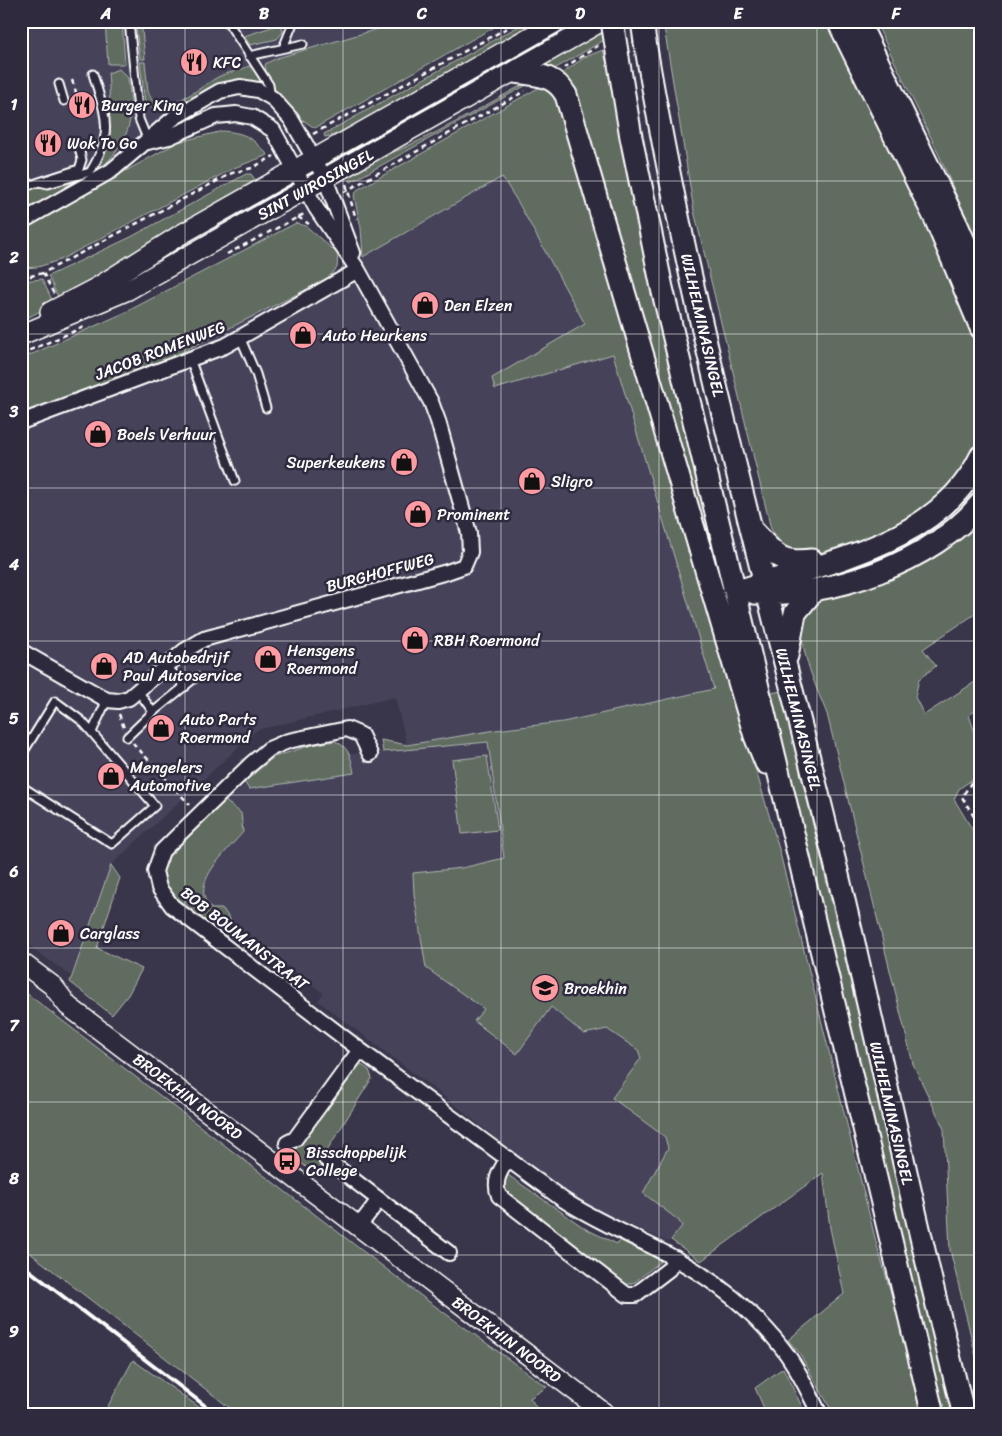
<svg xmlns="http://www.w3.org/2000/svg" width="1002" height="1436" font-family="Sriracha,sans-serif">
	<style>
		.built { fill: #45435a }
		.green { fill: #616c61; stroke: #b0b6b0 }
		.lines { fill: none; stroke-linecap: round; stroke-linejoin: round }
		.lane-casing { stroke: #fff; stroke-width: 11 }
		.street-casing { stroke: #fff; stroke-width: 18 }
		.secondary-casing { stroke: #fff; stroke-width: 22 }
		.primary-casing { stroke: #fff; stroke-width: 25 }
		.path { stroke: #fff; stroke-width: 2.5; stroke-dasharray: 5 4; stroke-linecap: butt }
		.lane { stroke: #2f2a3d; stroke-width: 7 }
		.street { stroke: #2f2a3d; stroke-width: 14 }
		.secondary { stroke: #2f2a3d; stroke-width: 19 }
		.primary { stroke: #2f2a3d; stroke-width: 21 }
		.rail { stroke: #fff; stroke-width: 4 }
		.primary-bridge-casing { stroke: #fff; stroke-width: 25; stroke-linecap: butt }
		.primary-bridge { stroke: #2f2a3d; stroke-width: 21 }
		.grid { fill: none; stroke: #fff; stroke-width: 1; stroke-opacity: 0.55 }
		.labels { text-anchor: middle; stroke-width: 5; stroke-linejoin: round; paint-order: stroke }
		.poi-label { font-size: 16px; fill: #fff; stroke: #2f2a3d; text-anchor: start }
		.street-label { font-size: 16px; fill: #fff; stroke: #2f2a3d }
		.neatline { fill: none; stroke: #fff; stroke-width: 2 }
		.grid-label { font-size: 16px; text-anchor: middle; font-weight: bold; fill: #fff }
	</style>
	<rect width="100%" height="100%" fill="#39354a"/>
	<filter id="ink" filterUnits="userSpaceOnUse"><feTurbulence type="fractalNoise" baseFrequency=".02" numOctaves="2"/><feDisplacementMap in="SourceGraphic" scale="10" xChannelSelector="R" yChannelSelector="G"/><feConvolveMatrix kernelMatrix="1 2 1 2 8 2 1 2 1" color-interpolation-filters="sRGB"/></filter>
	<g filter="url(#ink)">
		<!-- built -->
		<path class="built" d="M21,21H406L253,66L176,111L116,162L42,205L21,213Z
			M502,177L613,354L714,689L563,722L496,730L407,745L395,697L257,730L111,865L71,976L21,940V413L174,356L327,279Z
			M688,716L701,1261L672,1240L668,1242L596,1210L550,1183L454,1104L318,1001L323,993L287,966L281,965L234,928L222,930L166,863L231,797L272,761L488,742Z"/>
		<!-- green -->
		<path class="green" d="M105,21H122L125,64H108Z
			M135,21H141L145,59H140Z
			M406,21H505L315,128C294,116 267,90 265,64L277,58Z
			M528,21H543L342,133L325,137L324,134Z
			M575,21H593L478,85L475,79Z
			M624,21H637L551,71L536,69Z
			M663,21H833L931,221L972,332L981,363V433L973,452L942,494L918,513L881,534L809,556L785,549L771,529L694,211Z
			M875,21H981V253L936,148Z
			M281,24L283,32L277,39L250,45L244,36Z
			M603,50L613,85L760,730L560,75L585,57Z
			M140,62H145L148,91L152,100C175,112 200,86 220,76C229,72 239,71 249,66L256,71L261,83C254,84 249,81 242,80C237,79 229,82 224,84C196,93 175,128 145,103Z
			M119,69L128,78C129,89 132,101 131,112C127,165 76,184 36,208L29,206L23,200L29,189C45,187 79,183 92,173C114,156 110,98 108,73Z
			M532,82L351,182L348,176C356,165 372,161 384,156C433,137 478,109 524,84Z
			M547,83L557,91L779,849L876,1242L909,1354L923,1415H834L800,1354L788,1340L844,1294L830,1228L823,1173L701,1261L671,1240L682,1226L678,1220L643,1193L668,1148L665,1137L612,1098L641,1058L638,1050L607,1029L584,1034L551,1007L517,1054L474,1021L484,1009L426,968L414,894L413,873L462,868L504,858L488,742L383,752L381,740L407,745L496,730L563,722L714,689L613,354L495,389L492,378L585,324L519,204L502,177L363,257L361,228L354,196L357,190Z
			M223,131C247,133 252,138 268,155L234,168L60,260L38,267L21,268V229L178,142Z
			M246,174H251L257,182L60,301L48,276L131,237Z
			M296,223L306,226L338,254L337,268L327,279L174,356L21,413V359L124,313Z
			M42,279L54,304L21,321V281Z
			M981,513V610L923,649L936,666L919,679L915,697L924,715L981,678V707L969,715L981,751V773L959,789L954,799L981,844V1377L950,1250L944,1129L913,1064L827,714C818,691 797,646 803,623C806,615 810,608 815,602Z
			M781,691L954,1415H941L767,694Z
			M335,741C350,748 351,758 354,773L249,789L244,782L274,757L312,745Z
			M487,756L498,830L462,834L452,760Z
			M224,800L241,813L243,832C228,851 186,885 212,909H223L234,925L225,938L179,901L166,888L162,874L167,853Z
			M111,865L120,878L97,948L142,969L128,995L112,1015L70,982Z
			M21,989L424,1298L547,1387L530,1398L542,1415H239L21,1246Z
			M356,1061L369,1070L372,1078L319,1163L325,1167L318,1176L285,1151L289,1146L295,1150L352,1076L350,1069Z
			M505,1173L586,1229L617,1244L620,1240L661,1261L635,1282L625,1285L506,1195L502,1187Z
			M133,1360L210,1415H103Z
			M783,1368L806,1415H767L755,1388Z"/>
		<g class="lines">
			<!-- lane casing -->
			<g class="lane-casing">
				<path id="lane" d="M129,21L139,119L148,141
					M227,21L269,85L271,98
					M283,48L294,21
					M249,56L303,44
					M59,84L64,101
					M39,182L48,184L90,172C115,132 105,115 93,74
					M21,188L79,169L82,160L79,148
					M240,337L256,374L266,408
					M190,359L235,481
					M167,666L185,687
					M138,691L153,712
					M92,732L107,700
					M127,737L153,712L196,677
					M21,756L55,701L82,721L155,806L112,844L21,786"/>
			</g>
			<!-- street casing -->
			<g class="street-casing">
				<path id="street" d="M21,222L111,171L175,117L220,91L240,87L258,90L272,98L291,119L325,178L353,253
					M21,422L225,346L358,270
					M21,651L107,700L118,701L129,698L184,651L204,639L447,572L464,566L470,552L469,533L438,421L431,402L358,270L316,208L273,130L252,117L236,114L216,116L169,137L148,142
					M370,754L361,735L347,729L288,741L269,749L251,764L162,851L155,871L159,888L172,906L360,1050L562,1199C599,1223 638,1238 676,1259C717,1282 754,1311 783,1349C798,1368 809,1393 820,1415
					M287,1143L295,1139L360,1050
					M508,1158C500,1171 493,1181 499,1196L627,1295H635L669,1269L675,1258
					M326,1159L449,1253
					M359,1226L378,1201"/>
			</g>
			<!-- secondary casing -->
			<g class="secondary-casing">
				<path id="secondary" d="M50,312L96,288L180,235L558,21
					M21,335L128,290L602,21
					M21,962L53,986L68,1006L607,1415"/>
			</g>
			<!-- primary casing -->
			<g class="primary-casing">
				<path id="primary" d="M838,21L935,218L981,328
					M858,21L957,225L981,280
					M645,42C690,312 765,577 830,842C877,1033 915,1225 964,1415
					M618,58L631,137L662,288L933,1415
					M515,72C537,75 554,74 566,95L755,736L766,763
					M754,532C774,554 780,564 812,560
					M735,592C819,563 939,546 981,456
					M754,593C829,599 933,562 981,503
					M787,656L795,613L814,590"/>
			</g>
			<!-- path -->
			<path class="path" d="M564,68L599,45
				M72,80L78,98
				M313,134L520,21
				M346,184L356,219
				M344,192L525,91
				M298,217L309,224
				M227,254L304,214
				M43,273L54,294
				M21,274L31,276L43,273L232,173L252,168L274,156
				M21,354L84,327
				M119,714L124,728
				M133,743L190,805
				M981,784L971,783L962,797L981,828"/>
			<!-- lane -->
			<use href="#lane" class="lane"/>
			<!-- street -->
			<use href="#street" class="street"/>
			<!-- secondary -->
			<use href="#secondary" class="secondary"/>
			<!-- primary -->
			<use href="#primary" class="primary"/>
			<!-- rail -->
			<path class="rail" d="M21,1264L217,1415"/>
			<!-- primary-bridge casing -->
			<g class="primary-bridge-casing">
				<path id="primary-bridge" d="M612,21L618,58
					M642,21L645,42"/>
			</g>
			<!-- primary-bridge -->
			<use href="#primary-bridge" class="primary-bridge"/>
		</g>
	</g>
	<!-- grid -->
	<path class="grid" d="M185,21V1415M343,21V1415M501,21V1415M659,21V1415M817,21V1415M21,181H981M21,334H981M21,488H981M21,641H981M21,795H981M21,948H981M21,1102H981M21,1255H981"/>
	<!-- icons -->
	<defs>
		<g id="restaurant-disc" transform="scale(1.4375)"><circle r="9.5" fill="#ff9aa2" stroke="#2f2a3d"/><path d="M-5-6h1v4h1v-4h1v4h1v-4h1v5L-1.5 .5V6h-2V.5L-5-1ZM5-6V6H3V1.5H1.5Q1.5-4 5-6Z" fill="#111"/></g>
		<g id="shop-disc" transform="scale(1.4375)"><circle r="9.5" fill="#ff9aa2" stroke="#2f2a3d"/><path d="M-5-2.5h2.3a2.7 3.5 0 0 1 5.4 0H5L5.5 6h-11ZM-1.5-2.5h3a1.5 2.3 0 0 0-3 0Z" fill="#111"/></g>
		<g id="school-disc" transform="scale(1.4375)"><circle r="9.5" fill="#ff9aa2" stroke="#2f2a3d"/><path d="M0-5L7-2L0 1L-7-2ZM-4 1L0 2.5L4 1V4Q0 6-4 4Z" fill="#111"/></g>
		<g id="bus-disc" transform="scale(1.4375)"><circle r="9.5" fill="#ff9aa2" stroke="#2f2a3d"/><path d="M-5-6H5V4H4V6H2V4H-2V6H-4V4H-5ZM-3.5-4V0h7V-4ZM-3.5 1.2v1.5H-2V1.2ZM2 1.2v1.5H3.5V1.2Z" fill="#111"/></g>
	</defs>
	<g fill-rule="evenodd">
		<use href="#restaurant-disc" x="194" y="62"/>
		<use href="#restaurant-disc" x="82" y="105"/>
		<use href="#restaurant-disc" x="48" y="143"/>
		<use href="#shop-disc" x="425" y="305"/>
		<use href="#shop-disc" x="303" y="335"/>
		<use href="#shop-disc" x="98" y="434"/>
		<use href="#shop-disc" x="404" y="462"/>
		<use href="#shop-disc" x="532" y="481"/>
		<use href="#shop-disc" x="418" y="514"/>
		<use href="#shop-disc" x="415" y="640"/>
		<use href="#shop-disc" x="268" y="659"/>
		<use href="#shop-disc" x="104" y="666"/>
		<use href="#shop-disc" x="161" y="728"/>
		<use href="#shop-disc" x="111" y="776"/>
		<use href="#shop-disc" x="61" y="933"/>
		<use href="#school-disc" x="545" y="988"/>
		<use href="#bus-disc" x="287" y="1161"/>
	</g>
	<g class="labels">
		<!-- poi labels -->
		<g class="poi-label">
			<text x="213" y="68">KFC</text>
			<text x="101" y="111">Burger King</text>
			<text x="67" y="149">Wok To Go</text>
			<text x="444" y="311">Den Elzen</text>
			<text x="322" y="341">Auto Heurkens</text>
			<text x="117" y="440">Boels Verhuur</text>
			<text x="385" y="468" text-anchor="end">Superkeukens</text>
			<text x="551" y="487">Sligro</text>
			<text x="437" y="520">Prominent</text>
			<text x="434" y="646">RBH Roermond</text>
			<text x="287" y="656">Hensgens<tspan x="287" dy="18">Roermond</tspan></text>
			<text x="123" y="663">AD Autobedrijf<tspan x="123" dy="18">Paul Autoservice</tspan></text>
			<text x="180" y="725">Auto Parts<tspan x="180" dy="18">Roermond</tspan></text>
			<text x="130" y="773">Mengelers<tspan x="130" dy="18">Automotive</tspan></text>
			<text x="80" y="939">Carglass</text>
			<text x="564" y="994">Broekhin</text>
			<text x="306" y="1158">Bisschoppelijk<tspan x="306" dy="18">College</tspan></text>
		</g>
		<!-- street labels -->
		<g class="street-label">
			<text transform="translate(315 184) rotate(-29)" y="6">SINT WIROSINGEL</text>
			<text transform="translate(703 325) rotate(77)" y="6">WILHELMINASINGEL</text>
			<text transform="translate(160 350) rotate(-21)" y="6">JACOB ROMENWEG</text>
			<text transform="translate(380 572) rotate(-15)" y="6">BURGHOFFWEG</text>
			<text transform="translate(799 719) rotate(76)" y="6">WILHELMINASINGEL</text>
			<text transform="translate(245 938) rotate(38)" y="6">BOB BOUMANSTRAAT</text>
			<text transform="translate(188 1096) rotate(37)" y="6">BROEKHIN NOORD</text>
			<text transform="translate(892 1113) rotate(77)" y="6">WILHELMINASINGEL</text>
			<text transform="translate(507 1339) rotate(37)" y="6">BROEKHIN NOORD</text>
		</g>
	</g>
	<!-- margin -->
	<rect width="1002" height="1436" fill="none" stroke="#2f2a3d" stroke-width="55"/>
	<rect x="28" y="28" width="946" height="1380" class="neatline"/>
	<g class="grid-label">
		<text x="106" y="19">A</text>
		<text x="264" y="19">B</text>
		<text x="422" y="19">C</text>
		<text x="580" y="19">D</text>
		<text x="738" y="19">E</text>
		<text x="896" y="19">F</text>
		<text x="14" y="110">1</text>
		<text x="14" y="263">2</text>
		<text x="14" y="417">3</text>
		<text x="14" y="570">4</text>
		<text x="14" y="724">5</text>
		<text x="14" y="877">6</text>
		<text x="14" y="1031">7</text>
		<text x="14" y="1184">8</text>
		<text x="14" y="1337">9</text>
	</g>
</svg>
